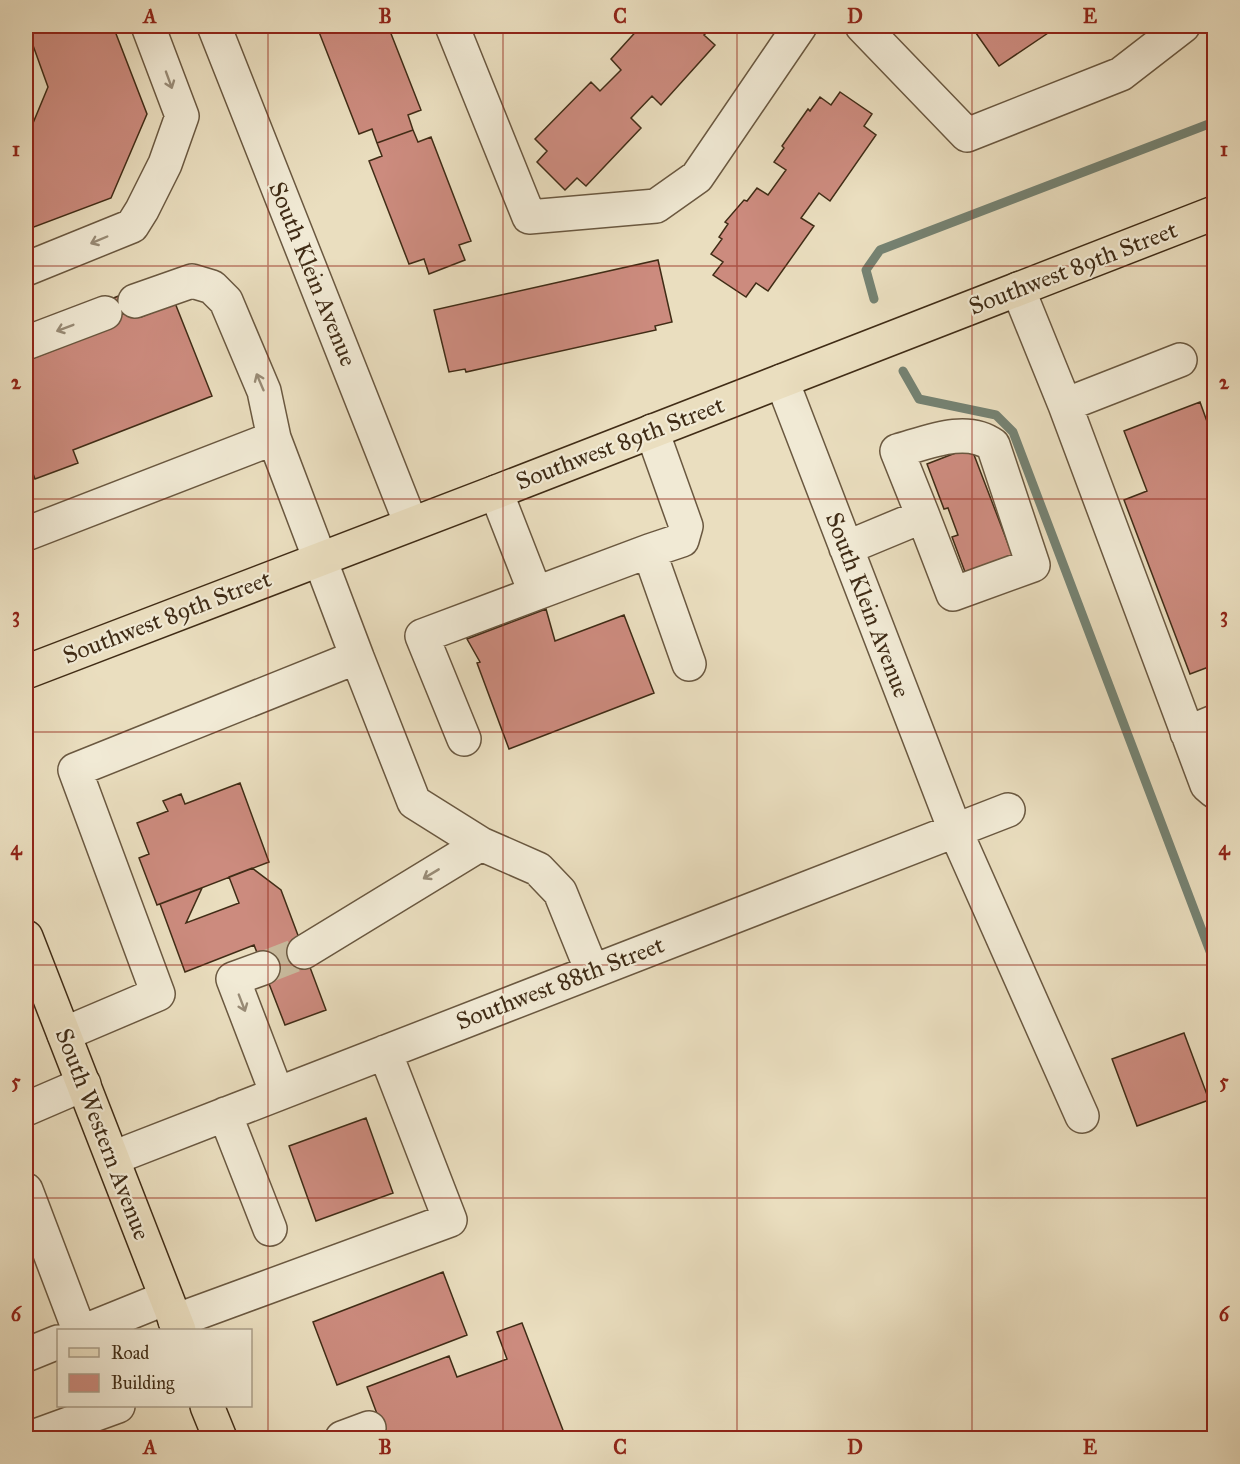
<svg xmlns="http://www.w3.org/2000/svg" width="1240" height="1464" font-family="'IM FELL Great Primer',serif">
	<style>
		.lines { fill: none; stroke-linecap: round; stroke-linejoin: round }
		.stream { stroke: #758272; stroke-width: 9 }
		.building { fill: #cc8b7e; stroke: #402c16; stroke-width: 1.5 }
		.minor-tunnel { stroke: #c8ba9d; stroke-width: 33; stroke-dasharray: 33 16; stroke-linecap: butt }
		.minor-casing { stroke: #6a5840; stroke-width: 36 }
		.major-casing { stroke: #402c16; stroke-width: 36 }
		.minor { stroke: #f1ead5; stroke-width: 33 }
		.major { stroke: #eadebf; stroke-width: 33 }
		.oneway { stroke: #988b76 }
		.grid { fill: none; stroke: #8f2418; stroke-width: 1.5; stroke-opacity: 0.55 }
		.labels { text-anchor: middle; stroke-width: 4.5; stroke-linejoin: round; paint-order: stroke }
		.street-label { font-size: 24px; fill: #402c16; stroke: #f1ead5 }
		.neatline { fill: none; stroke: #8f2418; stroke-width: 2 }
		.grid-label { font-size: 20px; text-anchor: middle; font-weight: bold; fill: #8f2418 }
	</style>
	<rect width="100%" height="100%" fill="#eadebf"/>
	<filter id="stains"><feTurbulence type="fractalNoise" baseFrequency=".00333" numOctaves="4"/><feColorMatrix values="0 0 0 0 .2 0 0 0 0 .09 0 0 0 0 .02 0 0 0 .5 -.17"/></filter>
	<radialGradient id="worn" r=".72"><stop offset=".6" stop-color="#630" stop-opacity="0"/><stop offset="1" stop-color="#630" stop-opacity=".3"/></radialGradient>
	<g class="lines">
		<!-- stream -->
		<path class="stream" d="M874,299L866,270L880,250L1214,122
			M903,371L919,399L996,415L1013,432L1214,962"/>
	</g>
	<!-- building -->
	<path class="building" d="M26,26H113L147,114L111,198L26,230V140L48,87Z
		M334,26H388L421,110L408,115L413,130L377,143L372,129L359,134L319,32Z
		M641,26H714L704,35L715,45L661,105L652,96L631,118L641,128L586,186L577,178L565,190L537,162L547,151L535,139L591,82L600,91L621,70L611,59Z
		M971,26H1056L1057,27L999,66Z
		M840,92L872,114L864,126L876,135L830,201L819,193L801,218L814,226L768,291L756,283L746,297L713,275L723,262L711,254L722,239L719,237L728,224L725,222L744,200L747,201L757,188L768,195L786,170L774,162L784,148L782,146L808,109L810,111L820,97L831,105Z
		M413,130L418,142L431,137L471,241L459,245L465,260L429,274L424,259L409,264L369,161L382,156L377,143Z
		M658,260L672,322L655,326L656,330L466,372L465,369L449,372L434,310Z
		M131,291L141,317L175,303L212,396L73,450L78,463L35,479L26,455V361L111,328L101,303Z
		M1200,402L1214,441V665L1190,674L1124,500L1147,491L1124,431Z
		M971,447L1015,562L968,580L952,537L958,535L948,508L944,509L927,464Z
		M546,609L555,641L624,615L654,693L509,749L477,663L480,662L467,639Z
		M240,783L269,862L157,905L139,858L149,854L137,823L168,811L163,801L181,794L185,804Z
		M252,868L281,890L326,1010L285,1025L254,945L185,972L160,904L202,888L186,923L239,903L229,877Z
		M1184,1033L1209,1100L1137,1126L1112,1059Z
		M366,1118L393,1193L316,1221L289,1146Z
		M443,1272L467,1335L337,1385L313,1322Z
		M522,1323L566,1438H537L536,1435L527,1438H386L367,1387L449,1356L457,1377L507,1359L497,1332Z"/>
	<g class="lines">
		<!-- minor-tunnel -->
		<path class="minor-tunnel" d="M263,968L304,952"/>
		<!-- minor casing -->
		<g class="minor-casing">
			<path id="minor" d="M214,26L411,524
				M452,26L529,217L656,206L697,177L800,26
				M862,26L967,135L1121,74L1183,26
				M26,269L132,226L142,210L165,164L182,116L148,26
				M1018,289L1065,405L1207,785L1214,791
				M135,301L192,281L212,287L226,301L264,391L274,438L357,657
				M26,343L105,313
				M782,381L955,830L1082,1116
				M1065,405L1180,360
				M652,431L686,526L682,540L649,551L689,664
				M496,492L535,592
				M26,534L274,438
				M846,548L923,516L897,451C926,443 966,425 993,445L1033,565L953,594L923,516
				M1187,733L1214,722
				M464,739L422,636L649,551
				M304,952L481,844
				M263,968L233,979L277,1094
				M64,1034L158,994L75,770L357,657L414,802L481,844L538,869L560,892L592,971
				M26,1109L84,1084
				M225,1114L270,1229
				M113,1158L1008,810
				M26,1190L79,1330
				M175,1321L450,1220L385,1052
				M87,1330L166,1298
				M26,1355L58,1342
				M30,1438L118,1406
				M342,1438L369,1428"/>
		</g>
		<!-- major casing -->
		<g class="major-casing">
			<path id="major" d="M26,672L496,492L1214,213
				M26,937L179,1330
				M207,1406L220,1438"/>
		</g>
		<!-- minor -->
		<use href="#minor" class="minor"/>
		<!-- major -->
		<use href="#major" class="major"/>
	</g>
	<!-- one-way arrows -->
	<defs><path id="oneway-shaft" d="M-6 0H5M1.5-3L5.5 0L1.5 3" fill="none" stroke-width="1.6" stroke-linecap="round" stroke-linejoin="round" transform="scale(1.5)"/></defs>
	<g class="oneway">
		<use href="#oneway-shaft" transform="translate(169 80) rotate(70)"/>
		<use href="#oneway-shaft" transform="translate(99 240) rotate(157)"/>
		<use href="#oneway-shaft" transform="translate(65 328) rotate(159)"/>
		<use href="#oneway-shaft" transform="translate(260 382) rotate(-113)"/>
		<use href="#oneway-shaft" transform="translate(431 874) rotate(149)"/>
		<use href="#oneway-shaft" transform="translate(242 1003) rotate(69)"/>
	</g>
	<!-- grid -->
	<path class="grid" d="M268,26V1438M503,26V1438M737,26V1438M972,26V1438M26,266H1214M26,499H1214M26,732H1214M26,965H1214M26,1198H1214"/>
	<g class="labels">
		<!-- street labels -->
		<g class="street-label">
			<text transform="translate(1073 268) rotate(-21)" y="8">Southwest 89th Street</text>
			<text transform="translate(313 274) rotate(68)" y="8">South Klein Avenue</text>
			<text transform="translate(620 443) rotate(-21)" y="8">Southwest 89th Street</text>
			<text transform="translate(868 605) rotate(69)" y="8">South Klein Avenue</text>
			<text transform="translate(167 617) rotate(-21)" y="8">Southwest 89th Street</text>
			<text transform="translate(560 983) rotate(-21)" y="8">Southwest 88th Street</text>
			<text transform="translate(103 1134) rotate(69)" y="8">South Western Avenue</text>
		</g>
	</g>
	<!-- margin -->
	<rect width="1240" height="1464" fill="none" stroke="#eadebf" stroke-width="66"/>
	<!-- legend -->
	<rect x="57" y="1329" width="195" height="78" fill="#f1ead5" stroke="#aa9e89" stroke-width="1.5"/>
	<rect x="69" y="1348" width="30" height="9" fill="#eadebf" stroke="#aa9e89" stroke-width="1.5"/>
	<text x="111" y="1359" font-size="18" fill="#402c16">Road</text>
	<rect x="69" y="1374" width="30" height="18" fill="#cc8b7e" stroke="#aa9e89" stroke-width="1.5"/>
	<text x="111" y="1389" font-size="18" fill="#402c16">Building</text>
	<rect x="33" y="33" width="1174" height="1398" class="neatline"/>
	<g class="grid-label">
		<text x="150" y="23">A</text>
		<text x="385" y="23">B</text>
		<text x="620" y="23">C</text>
		<text x="855" y="23">D</text>
		<text x="1090" y="23">E</text>
		<text x="16" y="156">1</text>
		<text x="1224" y="156">1</text>
		<text x="16" y="389">2</text>
		<text x="1224" y="389">2</text>
		<text x="16" y="622">3</text>
		<text x="1224" y="622">3</text>
		<text x="16" y="855">4</text>
		<text x="1224" y="855">4</text>
		<text x="16" y="1088">5</text>
		<text x="1224" y="1088">5</text>
		<text x="16" y="1321">6</text>
		<text x="1224" y="1321">6</text>
		<text x="150" y="1454">A</text>
		<text x="385" y="1454">B</text>
		<text x="620" y="1454">C</text>
		<text x="855" y="1454">D</text>
		<text x="1090" y="1454">E</text>
	</g>
	<rect width="100%" height="100%" filter="url(#stains)"/>
	<rect width="100%" height="100%" fill="url(#worn)"/>
</svg>
